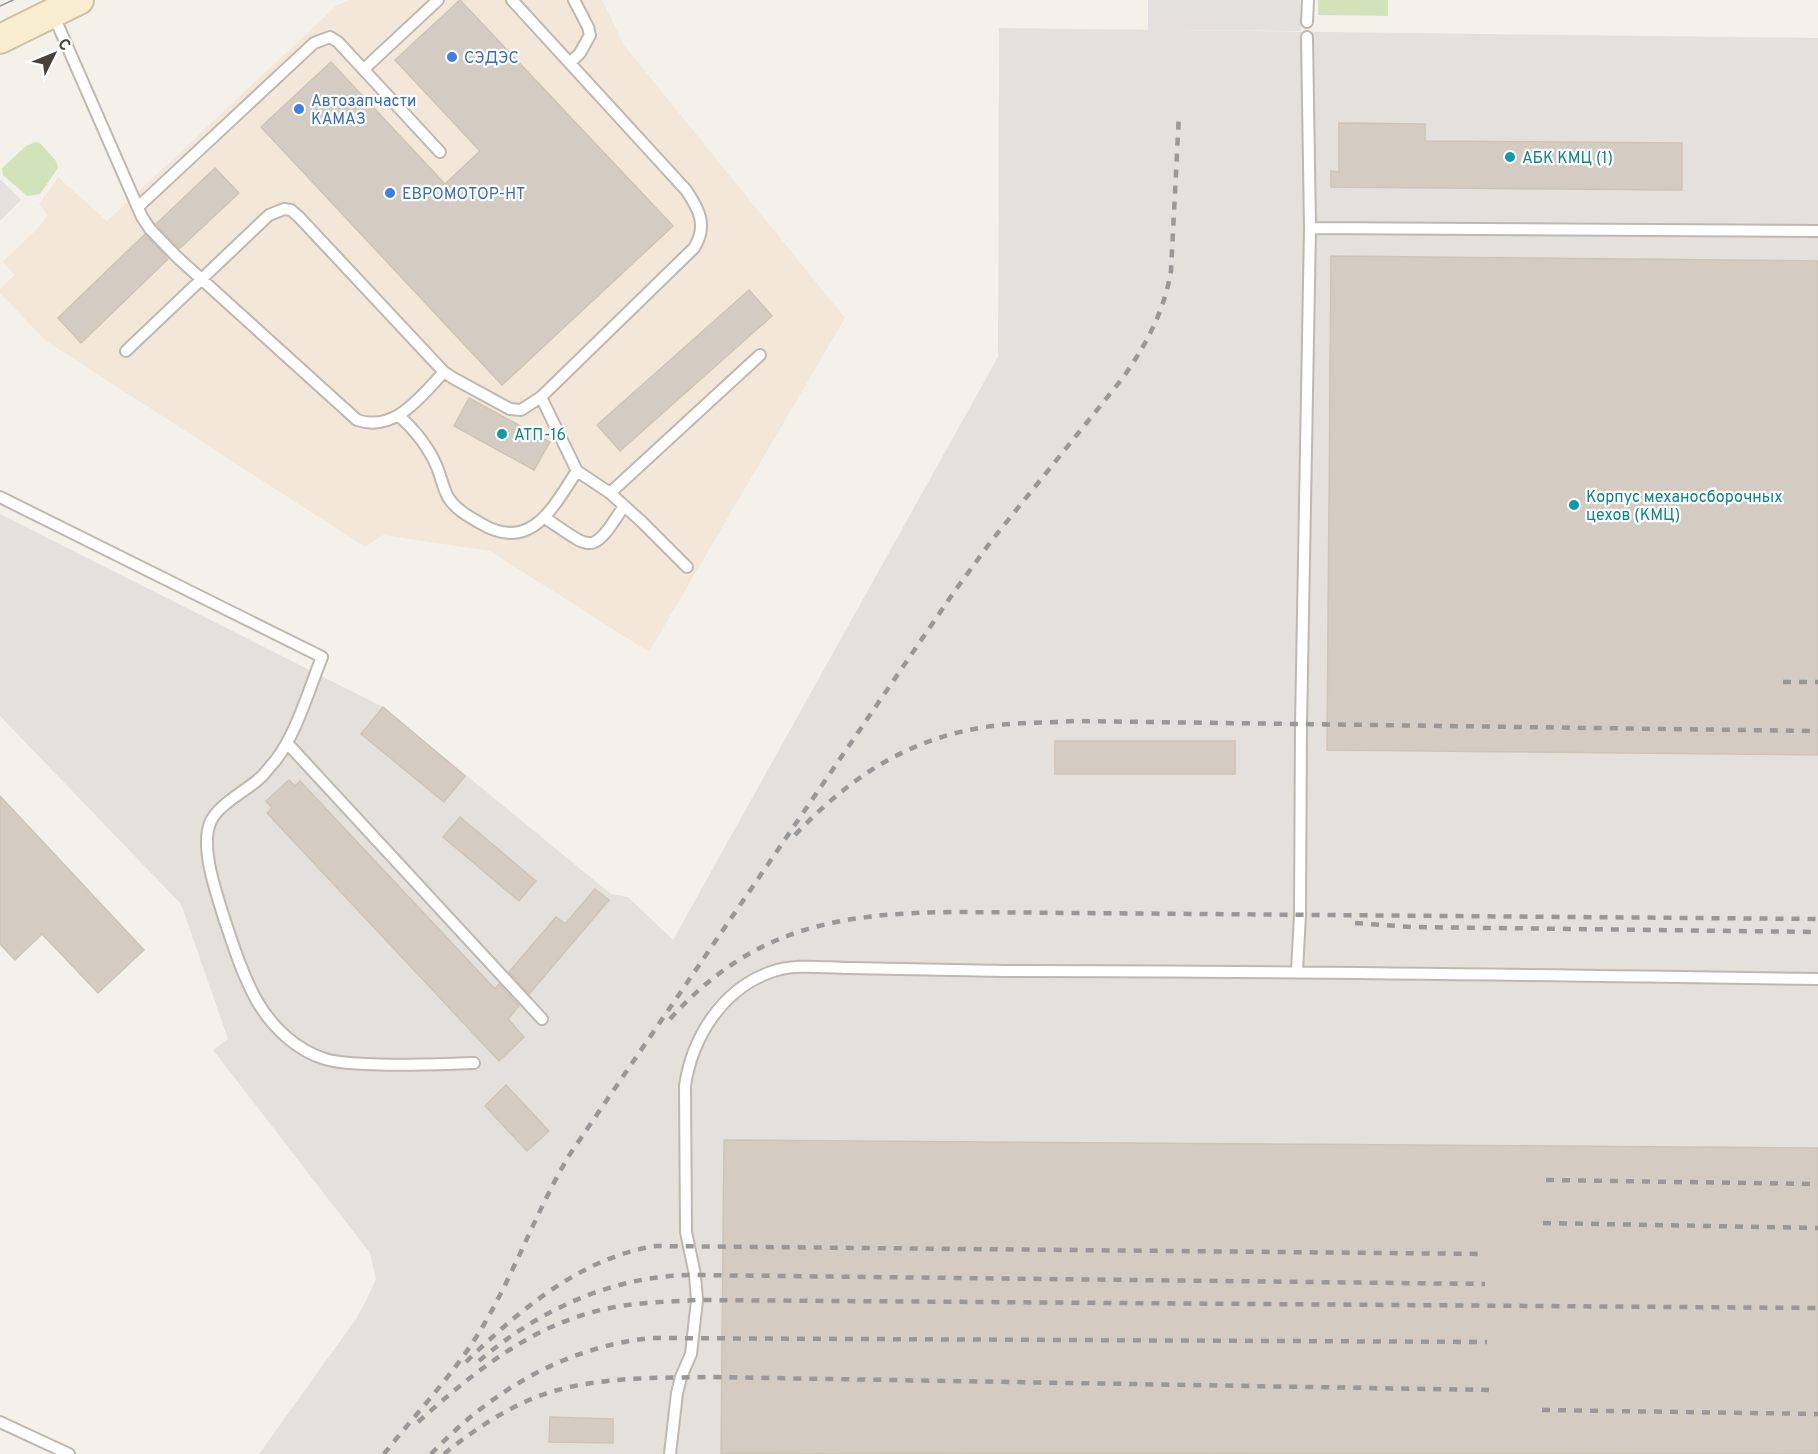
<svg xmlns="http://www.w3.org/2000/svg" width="1818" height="1454" font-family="Overpass,sans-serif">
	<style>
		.commercial { fill: #f2e7d9 }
		.industrial { fill: #e4e0dc }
		.green { fill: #d2e3b9 }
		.parking { fill: #e3e1df }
		.building { fill: #d4ccc2; stroke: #cec4b6; stroke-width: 1.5 }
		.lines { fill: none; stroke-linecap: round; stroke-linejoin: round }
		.service-casing { stroke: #beb8af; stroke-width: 14 }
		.secondary-casing { stroke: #cec0a0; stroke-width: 32 }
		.service { stroke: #fff; stroke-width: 10 }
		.secondary { stroke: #f9edd0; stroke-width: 28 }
		.tram { stroke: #989898; stroke-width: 1.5 }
		.rail { stroke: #989898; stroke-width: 4.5; stroke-dasharray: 8 8; stroke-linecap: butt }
		.shop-dot { fill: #3f7fe0; stroke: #fff; stroke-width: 2 }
		.culture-dot { fill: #0f9aa8; stroke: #fff; stroke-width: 2 }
		.labels { text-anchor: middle; stroke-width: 4.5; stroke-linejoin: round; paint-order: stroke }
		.shop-label { font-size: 16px; fill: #366cbe; stroke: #fff; text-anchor: start }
		.culture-label { font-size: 16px; fill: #0d838f; stroke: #fff; text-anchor: start }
	</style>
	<rect width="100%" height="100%" fill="#f4f1eb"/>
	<!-- commercial -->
	<path class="commercial" d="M349,0H602L624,45L845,318L649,652L490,551L383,535L365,547L46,341L0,293V289L15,275L3,262L38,228L48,215L39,204L58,177L107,221L336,6Z"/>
	<!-- industrial -->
	<path class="industrial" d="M999,28L1818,38V1454H259L356,1319L367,1299L376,1279L370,1253L213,1050L228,1039L181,904L0,716V514L383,707L611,894L628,897L673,940L998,357Z
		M0,179L21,200L0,221Z"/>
	<!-- green -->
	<path class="green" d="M1318,0H1388V16L1318,15Z
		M35,142L40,143L56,161L58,168L40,194L27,196L3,175L2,168L26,146Z"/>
	<!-- parking -->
	<path class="parking" d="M1148,0H1300L1301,31L1148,30Z"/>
	<!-- building -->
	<path class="building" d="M460,0L673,226L502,385L261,127L331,62L445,184L480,151L395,60Z
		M1339,123L1425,124V141L1682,143V190L1331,187V171L1339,172Z
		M215,168L239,193L179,249L156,224Z
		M145,234L168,259L81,343L58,318Z
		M1331,256L1818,261V755L1327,750Z
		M749,290L772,316L620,451L597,425Z
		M469,398L550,442L534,470L454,426Z
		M383,707L465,776L444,802L361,734Z
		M1055,741H1235V774H1055Z
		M289,780L295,786L300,781L495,989L499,984L519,1006L508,1019L524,1037L499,1061L267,813L272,808L266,801Z
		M0,796L144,950L98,993L42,934L15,960L0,944Z
		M460,817L536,881L519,901L443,837Z
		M595,889L609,900L529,994L509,972L556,917L565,924Z
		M506,1085L549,1131L527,1151L485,1106Z
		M724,1140L1818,1148V1454L721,1453Z
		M550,1417L613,1419V1443L549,1442Z"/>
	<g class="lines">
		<!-- service casing -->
		<g class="service-casing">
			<path id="service" d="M53,14L142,217L150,229L177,257L357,420C395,433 421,396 444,372
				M1307,22L1308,0
				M570,63L580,53L590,35L588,27L574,0
				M364,69L438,0
				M138,207L314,43L330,37L338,42L440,152
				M1310,228L1818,231
				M126,351L269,215L284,209L291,210L299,217L444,372L453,378L510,409L521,410L541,397L694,248C708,226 699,209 686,190L512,0
				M541,397L577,471L610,493L760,355
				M399,416C416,431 428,446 437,467C441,477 443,488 448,497C455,509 468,516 480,523C531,554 553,507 577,471
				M610,493L642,522L687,567
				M0,497L322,657C309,689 296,735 275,761C270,766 266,773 260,778C246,791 217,805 210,823C200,849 217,895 225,921C234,948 243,976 257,1001C272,1027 296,1050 325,1059C337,1063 352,1063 365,1064C401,1066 438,1064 474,1063
				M545,518C593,550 591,557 624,506
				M287,743L542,1019
				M1297,971L1300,915L1301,725L1310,228L1307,37
				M0,1422L69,1454
				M670,1454L677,1393L681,1377L691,1354L697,1300L695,1275L686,1232L685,1086C692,1038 722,989 771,972C795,963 824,968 849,968C901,969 953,970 1005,971C1276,971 1547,975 1818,979"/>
		</g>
		<!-- secondary casing -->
		<g class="secondary-casing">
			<path id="secondary" d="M0,39L79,0"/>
		</g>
		<!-- service -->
		<use href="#service" class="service"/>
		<!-- secondary -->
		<use href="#secondary" class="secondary"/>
		<!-- tram -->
		<path class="tram" d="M0,6L13,0"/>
		<!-- rail -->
		<path class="rail" d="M1783,682H1818
			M795,835C851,776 910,737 992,726C1019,722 1047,723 1074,721L1818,731
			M1355,923L1411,927L1818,932
			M670,1019C752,928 837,913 955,912L1818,919
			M1546,1180L1818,1184
			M1543,1223L1818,1228
			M479,1361C540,1309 614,1275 695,1275L1485,1284
			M466,1362C518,1311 582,1257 656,1246L1485,1254
			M1542,1410L1818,1414
			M418,1422C475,1371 534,1323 610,1308C639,1302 668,1302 697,1300L1818,1308
			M384,1454C417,1412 456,1372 483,1326C516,1270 537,1209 570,1154L954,592L992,540L1122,379C1146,345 1164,312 1171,271L1179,114
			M431,1454C490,1392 564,1347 651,1338L1487,1342
			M444,1454C470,1433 499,1413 529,1400C585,1376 652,1378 711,1377L1489,1390"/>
	</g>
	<!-- markers -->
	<g class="shop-dot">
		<circle cx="452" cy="57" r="6"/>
		<circle cx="299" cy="109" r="6"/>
		<circle cx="390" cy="193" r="6"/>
	</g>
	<g class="culture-dot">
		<circle cx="1510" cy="157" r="6"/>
		<circle cx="502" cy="434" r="6"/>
		<circle cx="1574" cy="505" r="6"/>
	</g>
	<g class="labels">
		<!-- shop labels -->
		<g class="shop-label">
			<text x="464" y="63">СЭДЭС</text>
			<text x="311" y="106">Автозапчасти<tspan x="311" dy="18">КАМАЗ</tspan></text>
			<text x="402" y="199">ЕВРОМОТОР-НТ</text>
		</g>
		<!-- culture labels -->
		<g class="culture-label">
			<text x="1522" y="163">АБК КМЦ (1)</text>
			<text x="514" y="440">АТП-16</text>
			<text x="1586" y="502">Корпус механосборочных<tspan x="1586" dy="18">цехов (КМЦ)</tspan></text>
		</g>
	</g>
	<!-- north arrow -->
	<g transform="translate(54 54) rotate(47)" stroke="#ffffff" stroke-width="4.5" paint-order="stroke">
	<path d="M0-4.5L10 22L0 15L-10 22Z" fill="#47413a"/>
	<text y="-9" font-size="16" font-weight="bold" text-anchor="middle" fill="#47413a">С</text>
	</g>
</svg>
